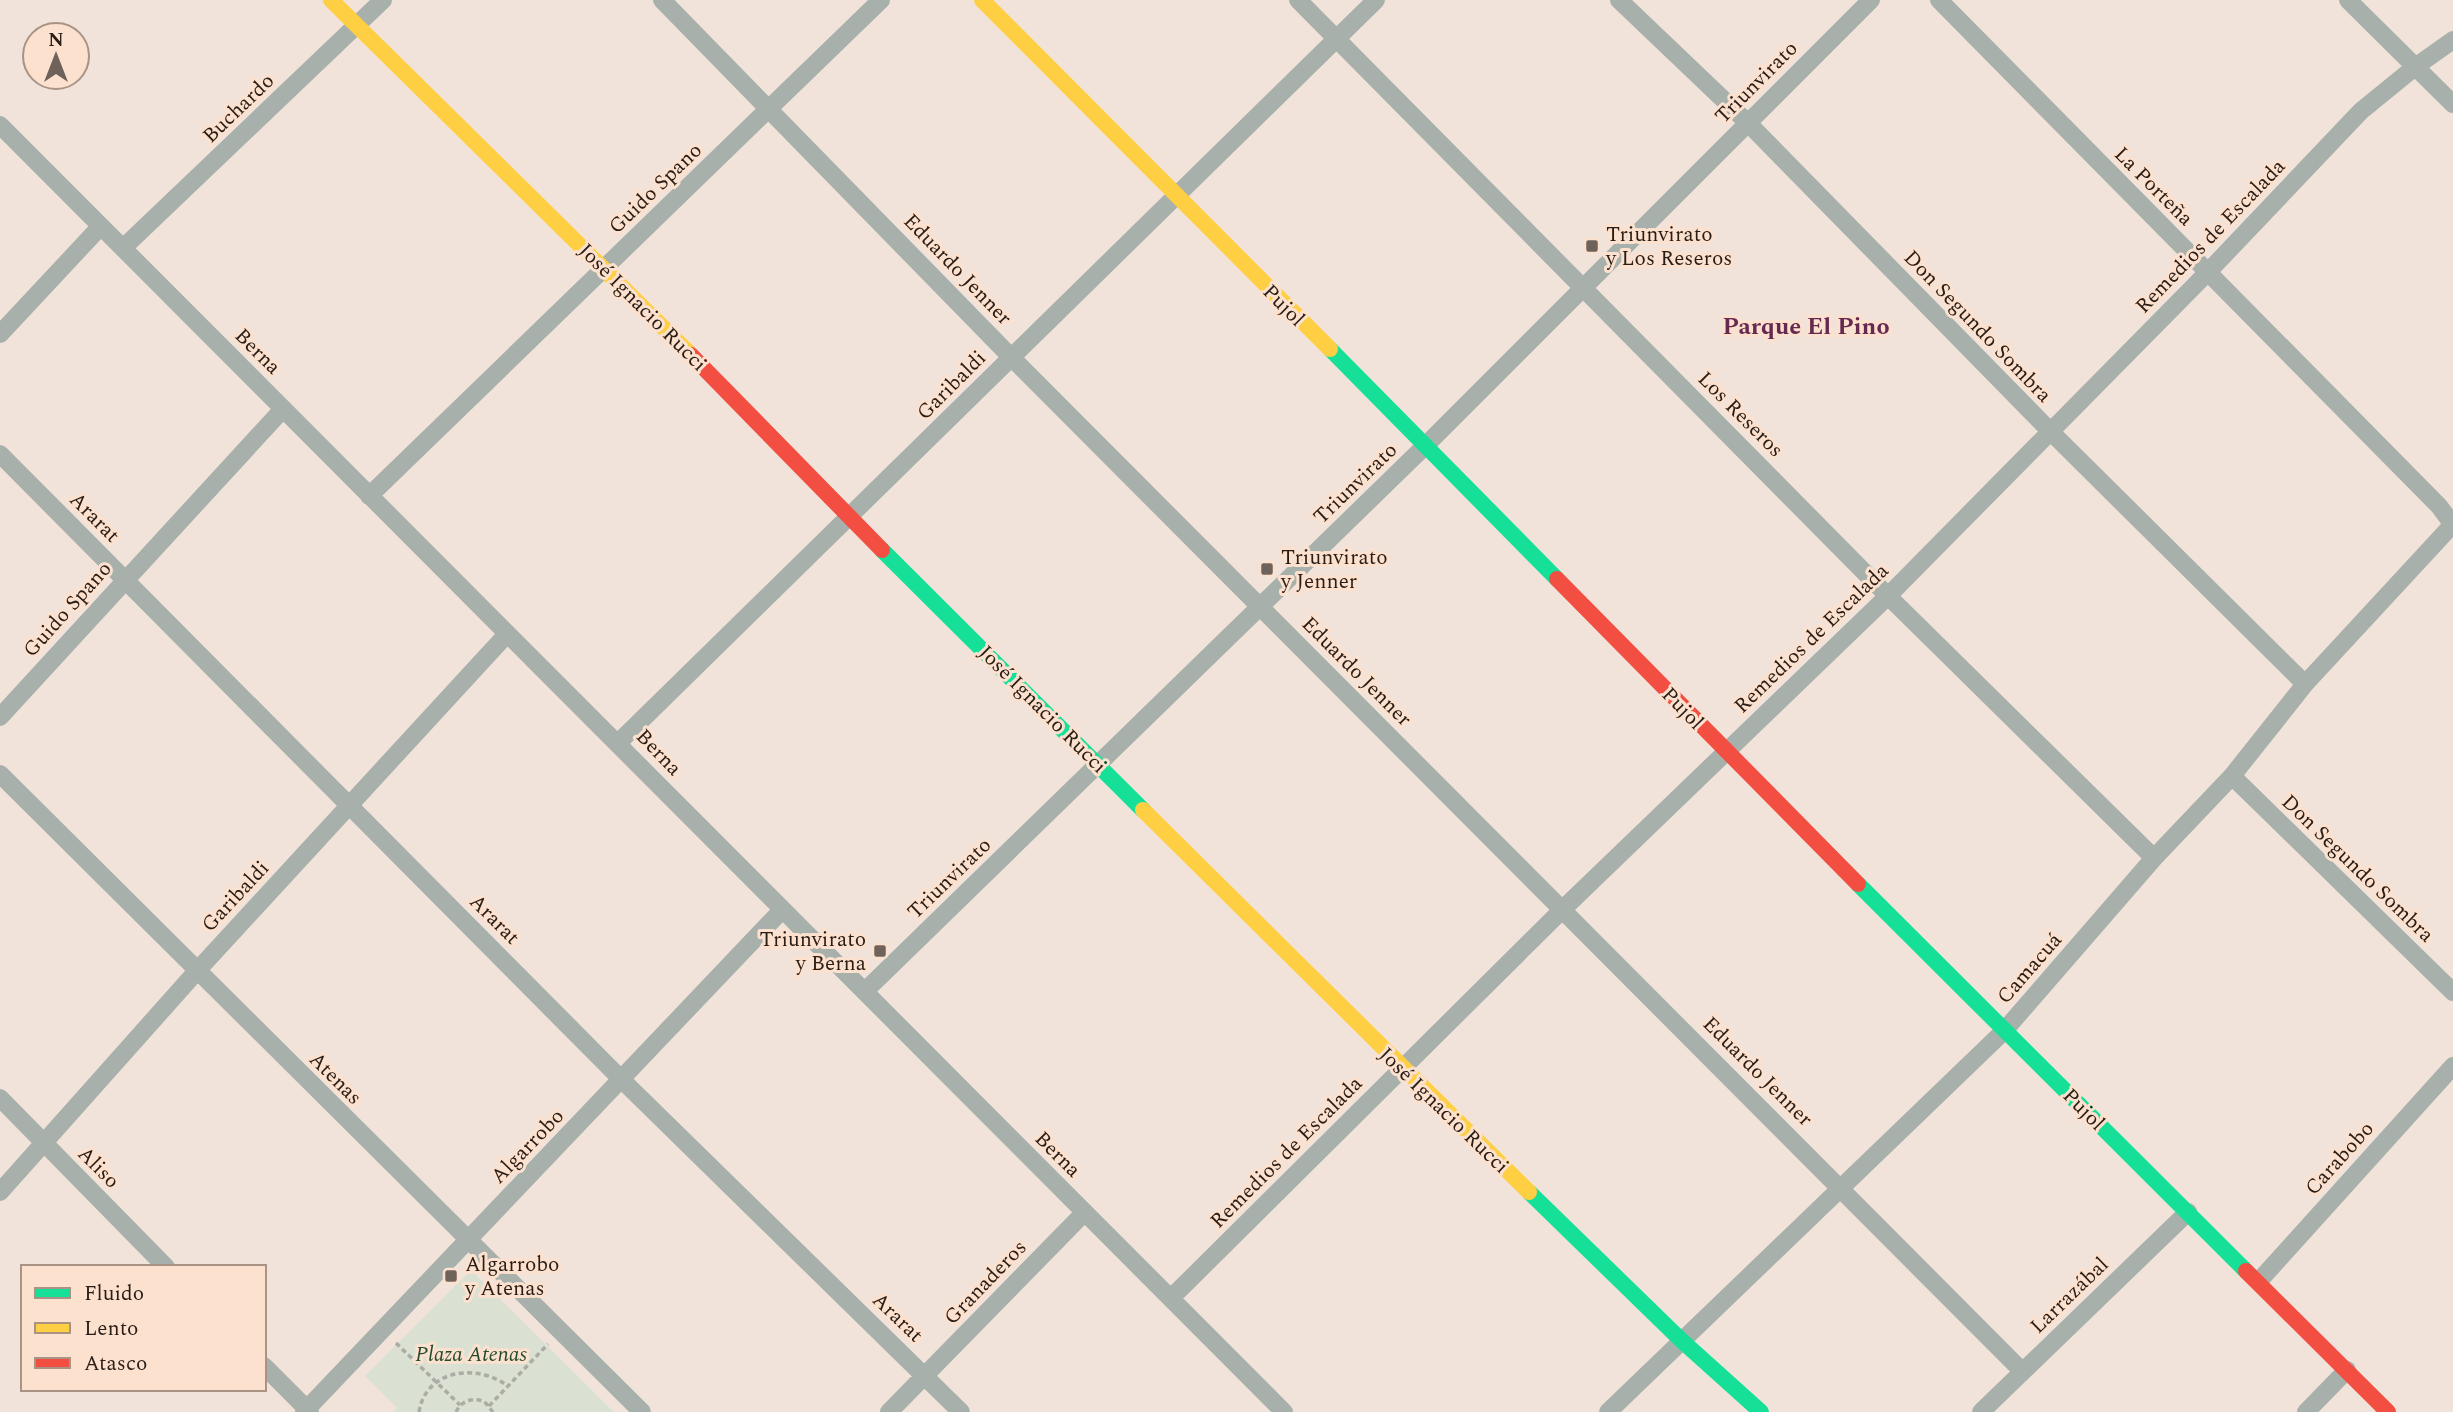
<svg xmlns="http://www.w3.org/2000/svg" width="2453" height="1412" font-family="Spectral,serif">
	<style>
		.green { fill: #dae0d2 }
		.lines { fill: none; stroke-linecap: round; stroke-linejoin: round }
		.path { stroke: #abaca5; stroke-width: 3.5; stroke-dasharray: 5 3.5; stroke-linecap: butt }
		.street { stroke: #a7b0aa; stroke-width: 18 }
		.fast { stroke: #16e098; stroke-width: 16 }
		.slow { stroke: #ffcf43; stroke-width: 16 }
		.jam { stroke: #f24e42; stroke-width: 16 }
		.poi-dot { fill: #6f625a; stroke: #fce1cf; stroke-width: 2.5 }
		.labels { text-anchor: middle; stroke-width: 6; stroke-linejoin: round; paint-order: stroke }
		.street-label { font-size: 21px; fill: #291d15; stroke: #fce1cf }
		.poi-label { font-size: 21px; fill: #291d15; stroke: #fce1cf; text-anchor: start }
		.park-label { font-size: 21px; font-style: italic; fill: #214b2b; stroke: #fce1cf }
		.quarter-label { font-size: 24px; font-weight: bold; fill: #662a51; stroke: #fce1cf }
	</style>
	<rect width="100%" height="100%" fill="#f2e3da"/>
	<!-- green -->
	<path class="green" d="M471,1270L614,1412H393L397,1408L365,1376Z"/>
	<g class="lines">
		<!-- path -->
		<path class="path" d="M396,1343L460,1405
			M489,1406L548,1344
			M419,1412C426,1369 477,1363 508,1386
			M456,1412C462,1400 472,1398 484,1401L493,1412"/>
		<!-- street -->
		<path class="street" d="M662,0L1011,357L2022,1371
			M1298,0L1888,596L2154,858
			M1619,0L1748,123L2051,432L2305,684
			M1939,0L2439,506L2453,525
			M2348,0L2453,104
			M0,125L1284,1412
			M123,248L383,0
			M0,334L100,227
			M0,454L622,1080L961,1412
			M369,496L881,0
			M0,717L283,409
			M618,743L1376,0
			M0,774L642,1412
			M2232,776L2453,992
			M865,991L1426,445L1871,0
			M0,1098L166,1267
			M0,1192L196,972L507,634
			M2259,1281L2453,1066
			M1171,1298L1564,908L1888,596L2208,272L2361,111L2415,67L2453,40
			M264,1366L310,1412
			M304,1412L782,910
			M889,1412L1084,1213
			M1608,1412L2004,1031L2154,858L2232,776L2305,684L2453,524
			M1981,1412L2188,1212
			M2306,1412L2347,1370"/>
		<!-- fast -->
		<path class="fast" d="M1330,349L1557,579
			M882,550L1143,810
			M1858,884L2246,1271
			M1529,1192L1681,1340L1761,1412"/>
		<!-- slow -->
		<path class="slow" d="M331,0L691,355
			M982,0L1330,349
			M1143,810L1529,1192"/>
		<!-- jam -->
		<path class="jam" d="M691,355L882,550
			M1557,579L1858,884
			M2246,1271L2388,1412"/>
	</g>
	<!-- markers -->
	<g class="poi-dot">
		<rect x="1585" y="239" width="14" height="14" rx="3.5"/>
		<rect x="1260" y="562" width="14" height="14" rx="3.5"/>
		<rect x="873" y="944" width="14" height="14" rx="3.5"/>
		<rect x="444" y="1269" width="14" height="14" rx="3.5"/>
	</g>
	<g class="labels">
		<!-- street labels -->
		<g class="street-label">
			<text transform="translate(1756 82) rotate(-45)" y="7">Triunvirato</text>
			<text transform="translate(238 108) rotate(-44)" y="7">Buchardo</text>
			<text transform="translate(2154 186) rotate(45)" y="7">La Porteña</text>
			<text transform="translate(655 188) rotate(-44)" y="7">Guido Spano</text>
			<text transform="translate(2210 236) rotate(-46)" y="7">Remedios de Escalada</text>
			<text transform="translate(958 269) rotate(46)" y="7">Eduardo Jenner</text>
			<text transform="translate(1284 305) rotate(45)" y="7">Pujol</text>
			<text transform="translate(643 307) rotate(45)" y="7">José Ignacio Rucci</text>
			<text transform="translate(1978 326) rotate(46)" y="7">Don Segundo Sombra</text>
			<text transform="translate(258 351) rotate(45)" y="7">Berna</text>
			<text transform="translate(951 385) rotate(-45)" y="7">Garibaldi</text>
			<text transform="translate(1741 414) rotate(45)" y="7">Los Reseros</text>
			<text transform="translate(1355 483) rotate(-44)" y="7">Triunvirato</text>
			<text transform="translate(95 517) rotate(45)" y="7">Ararat</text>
			<text transform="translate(67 609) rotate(-48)" y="7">Guido Spano</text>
			<text transform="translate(1811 638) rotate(-44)" y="7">Remedios de Escalada</text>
			<text transform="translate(1357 671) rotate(45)" y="7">Eduardo Jenner</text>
			<text transform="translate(1683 708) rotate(46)" y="7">Pujol</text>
			<text transform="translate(1043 709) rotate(45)" y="7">José Ignacio Rucci</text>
			<text transform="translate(659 752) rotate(46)" y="7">Berna</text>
			<text transform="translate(2358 868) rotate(44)" y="7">Don Segundo Sombra</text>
			<text transform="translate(949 878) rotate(-44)" y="7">Triunvirato</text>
			<text transform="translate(235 896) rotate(-47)" y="7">Garibaldi</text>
			<text transform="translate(495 919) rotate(45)" y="7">Ararat</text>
			<text transform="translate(2029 968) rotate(-49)" y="7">Camacuá</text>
			<text transform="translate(1758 1071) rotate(45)" y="7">Eduardo Jenner</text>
			<text transform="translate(336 1078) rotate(45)" y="7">Atenas</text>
			<text transform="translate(2084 1109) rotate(45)" y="7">Pujol</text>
			<text transform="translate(1444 1110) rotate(44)" y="7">José Ignacio Rucci</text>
			<text transform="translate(527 1146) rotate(-46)" y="7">Algarrobo</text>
			<text transform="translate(1286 1152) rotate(-45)" y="7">Remedios de Escalada</text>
			<text transform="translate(1058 1154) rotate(45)" y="7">Berna</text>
			<text transform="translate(2339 1158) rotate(-48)" y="7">Carabobo</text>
			<text transform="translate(99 1167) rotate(45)" y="7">Aliso</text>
			<text transform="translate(985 1282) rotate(-46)" y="7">Granaderos</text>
			<text transform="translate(2069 1295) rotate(-44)" y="7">Larrazábal</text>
			<text transform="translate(898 1317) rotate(44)" y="7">Ararat</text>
		</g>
		<!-- poi labels -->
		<g class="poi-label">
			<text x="1606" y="241">Triunvirato<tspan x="1606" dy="24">y Los Reseros</tspan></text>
			<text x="1281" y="564">Triunvirato<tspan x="1281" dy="24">y Jenner</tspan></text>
			<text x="866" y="946" text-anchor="end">Triunvirato<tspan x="866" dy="24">y Berna</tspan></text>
			<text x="465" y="1271">Algarrobo<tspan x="465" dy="24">y Atenas</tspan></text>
		</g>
		<!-- park labels -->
		<g class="park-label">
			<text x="471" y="1361">Plaza Atenas</text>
		</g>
		<!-- quarter labels -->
		<g class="quarter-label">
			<text x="1806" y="334">Parque El Pino</text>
		</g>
	</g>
	<!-- legend -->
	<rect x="21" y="1265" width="245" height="126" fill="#fce1cf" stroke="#a89385" stroke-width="2"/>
	<rect x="35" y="1288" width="35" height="10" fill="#16e098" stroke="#a89385" stroke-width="2"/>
	<text x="84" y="1300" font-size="21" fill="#291d15">Fluido</text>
	<rect x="35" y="1323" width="35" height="10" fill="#ffcf43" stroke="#a89385" stroke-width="2"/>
	<text x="84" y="1335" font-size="21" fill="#291d15">Lento</text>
	<rect x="35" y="1358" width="35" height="10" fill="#f24e42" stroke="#a89385" stroke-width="2"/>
	<text x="84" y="1370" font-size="21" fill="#291d15">Atasco</text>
	<!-- north arrow -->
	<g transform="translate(56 56)"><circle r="33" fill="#fce1cf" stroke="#a89385" stroke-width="2"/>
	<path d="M0-5L12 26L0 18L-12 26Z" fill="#6f625a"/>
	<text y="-10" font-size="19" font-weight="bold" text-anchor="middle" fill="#291d15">N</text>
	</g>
</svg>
